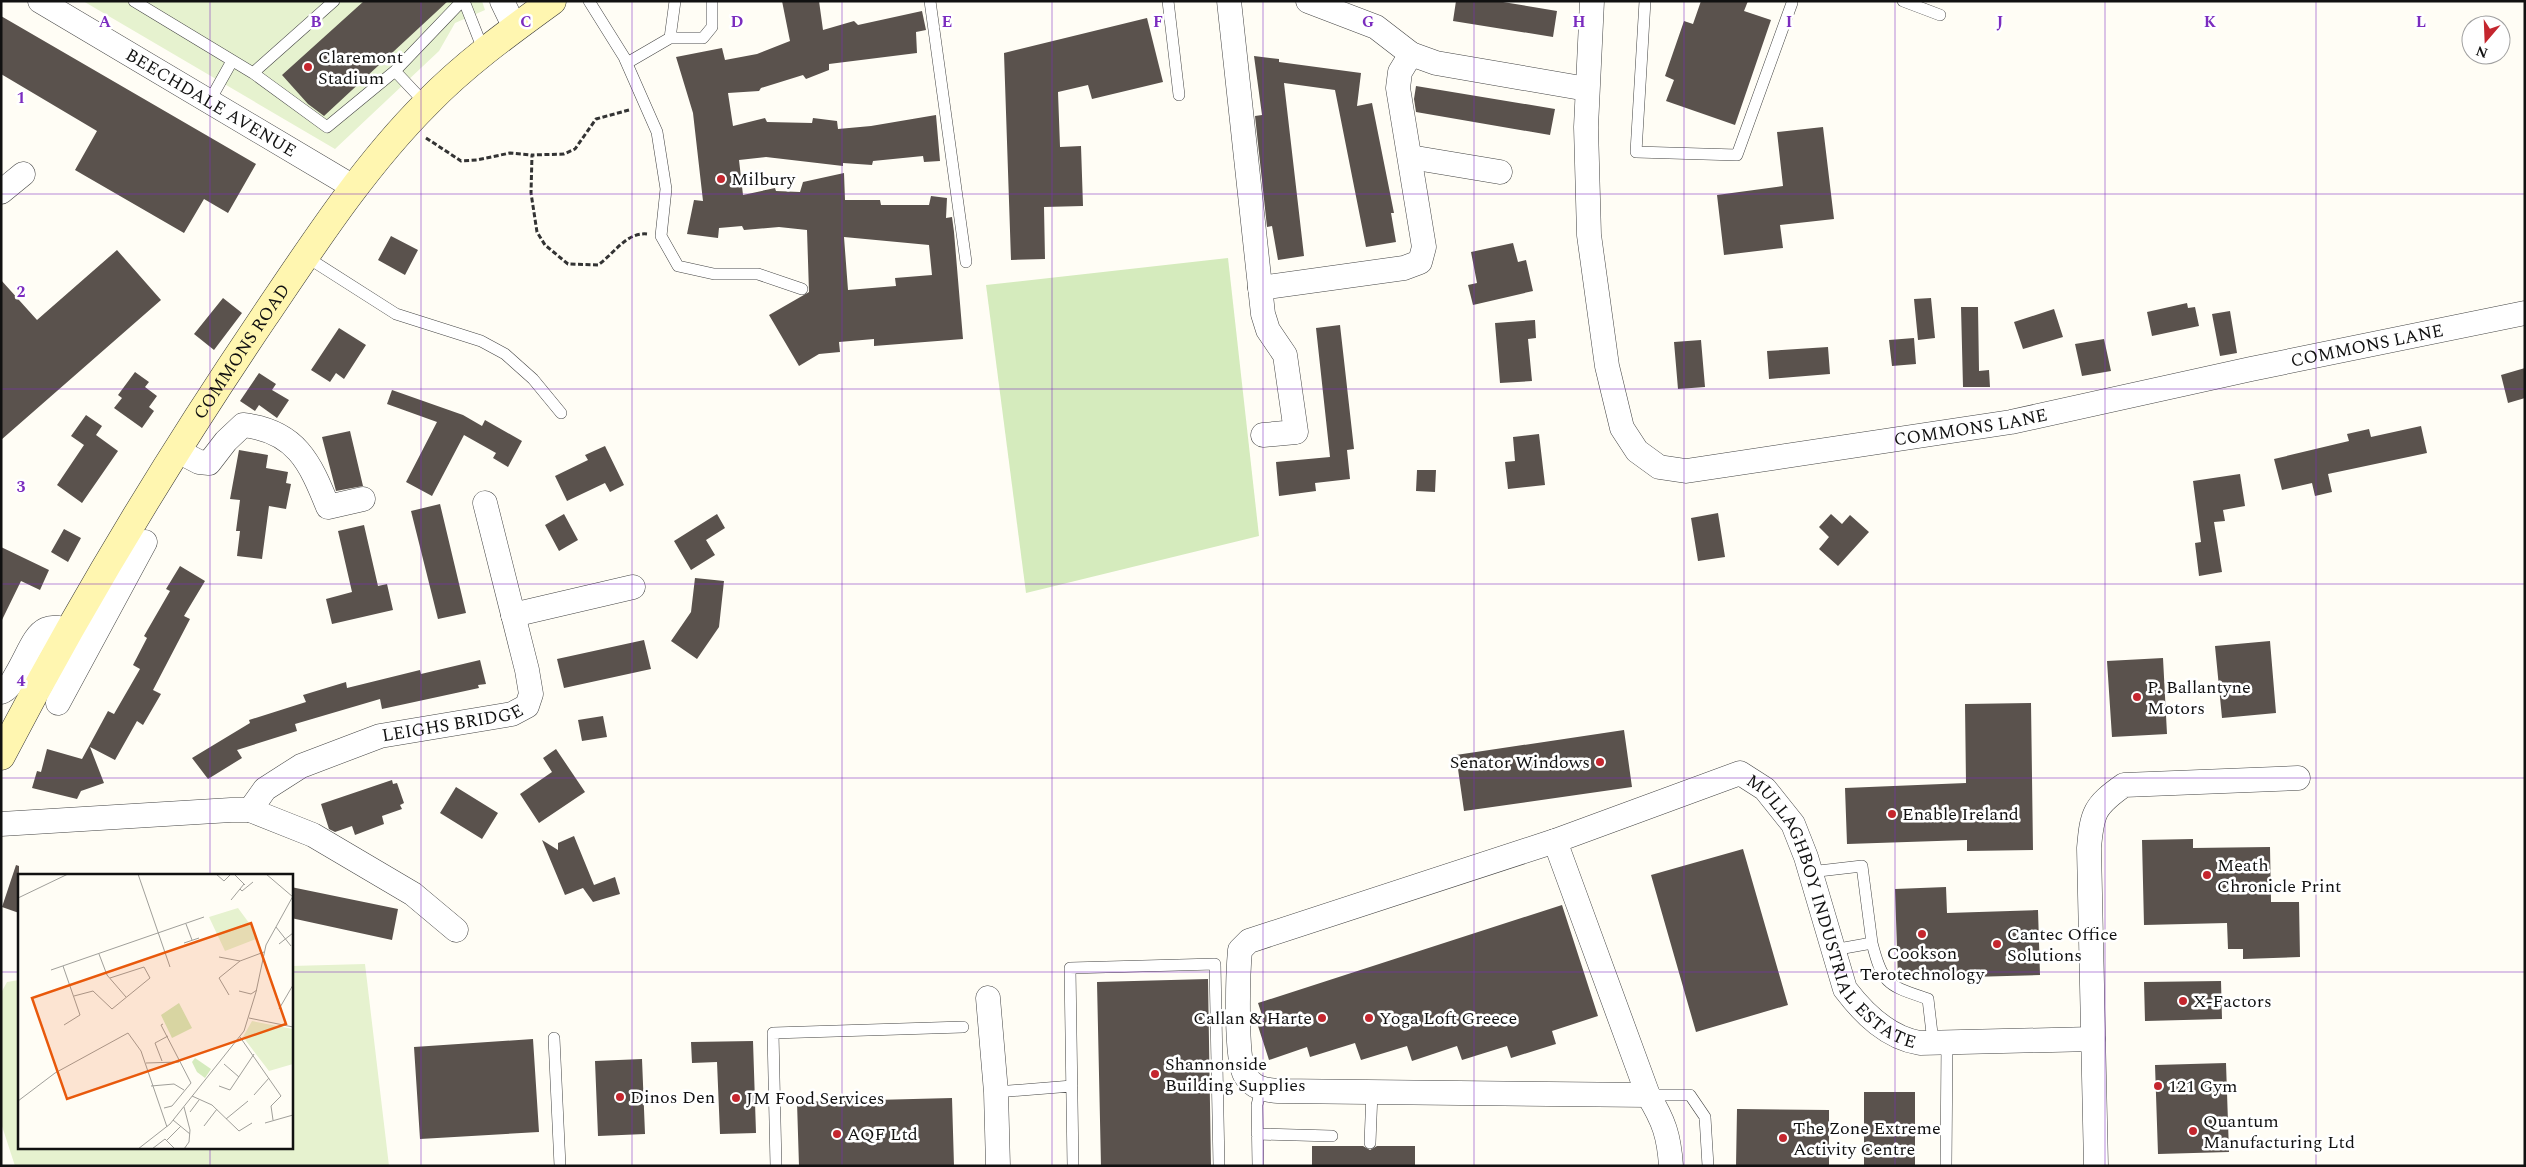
<svg xmlns="http://www.w3.org/2000/svg" width="2526" height="1167" font-family="Spectral,serif">
	<style>
		.green { fill: #d5ebbd }
		.pitch { fill: #e6f2cf }
		.building { fill: #5a524d; fill-rule: evenodd }
		.lines { fill: none; stroke-linecap: round; stroke-linejoin: round }
		.lane-casing { stroke: #444; stroke-width: 12 }
		.street-casing { stroke: #444; stroke-width: 25 }
		.secondary-casing { stroke: #333; stroke-width: 29 }
		.path { stroke: #333; stroke-width: 3; stroke-dasharray: 5 2.5; stroke-linecap: butt }
		.lane { stroke: #fff; stroke-width: 11 }
		.street { stroke: #fff; stroke-width: 24 }
		.secondary { stroke: #fff6b0; stroke-width: 28 }
		.grid { fill: none; stroke: #7b2cbf; stroke-width: 1; stroke-opacity: 0.55 }
		.poi-dot { fill: #c4262e; stroke: #fff; stroke-width: 2 }
		.labels { text-anchor: middle; stroke-width: 5; stroke-linejoin: round; paint-order: stroke }
		.poi-label { font-size: 18px; fill: #111; stroke: #fff; text-anchor: start }
		.street-label { font-size: 18px; fill: #111; stroke: #fff }
		.inset-road { fill: none; stroke: #a09f9a; stroke-width: 1 }
		.view { fill: #e8590c; fill-opacity: 0.15; stroke: #e8590c; stroke-width: 2.5 }
		.inset-edge { fill: none; stroke: #111; stroke-width: 2.5 }
		.grid-label { font-size: 16px; text-anchor: middle; font-weight: bold; fill: #7b2cbf; stroke: #fff; stroke-width: 5; stroke-linejoin: round; paint-order: stroke }
	</style>
	<rect width="100%" height="100%" fill="#fffdf5"/>
	<!-- green -->
	<path class="green" d="M1228,258L1259,536L1026,593L986,285Z"/>
	<!-- pitch -->
	<path class="pitch" d="M83,1H482L485,10L455,23L439,51L335,149Z
		M365,964L389,1166H15L1,1123V993L7,982L19,980V1148H291V966Z"/>
	<!-- building -->
	<path class="building" d="M364,1H448L324,116L308,104L282,75Z
		M782,1H819L823,30L854,21L858,25L922,11L926,30L916,32L917,53L829,64V70L806,79L803,75L761,88L759,91L728,93L733,126L765,118L767,122L812,123L813,118L837,121L838,129L871,126L936,115L940,161L924,162L923,156L873,161L872,165L843,163V166L766,157L739,160L743,195L775,188L776,191L800,192L803,182L844,173L845,200H880L881,205H929L931,196L947,198L946,218L952,217L954,232L963,339L874,346V339L839,342L840,352L819,354L799,366L769,315L809,292L807,230L779,227L744,230L742,226L719,228L718,238L687,234L694,200L703,201L693,113L676,57L722,48L725,60L757,54L790,41ZM844,237L929,245L932,275L895,278L896,286L848,290Z
		M1456,1H1497L1557,11L1553,37L1453,21Z
		M1701,1H1748L1744,11L1771,20L1735,125L1666,101L1674,80L1665,76L1684,21L1693,24Z
		M1,16L256,164L228,213L204,199L184,233L75,170L97,131L1,74Z
		M1147,18L1163,82L1092,99L1088,85L1058,92L1060,147L1081,146L1083,206L1044,207L1045,259L1011,260L1004,53Z
		M1254,56L1279,59V62L1361,73L1357,106L1372,103L1394,213H1391L1396,242L1366,247L1335,90L1284,83L1304,256L1278,260L1272,226L1267,227L1255,116L1262,115Z
		M1416,86L1555,109L1550,135L1416,112L1414,99Z
		M1823,127L1834,219L1780,225L1783,248L1724,255L1717,195L1783,186L1777,132Z
		M391,236L418,250L405,275L378,260Z
		M1513,243L1518,262L1526,260L1533,291L1473,305L1468,285L1477,283L1471,252Z
		M117,250L161,300L1,440V280L37,320Z
		M223,298L242,313L214,350L194,334Z
		M1931,298L1935,338L1918,340L1914,299Z
		M2187,303L2188,308L2195,307L2199,326L2152,336L2147,312Z
		M1961,307H1978L1979,371L1989,370L1990,387H1963Z
		M2054,309L2063,337L2023,349L2014,322Z
		M2230,311L2237,353L2220,356L2212,314Z
		M1535,320L1536,338L1528,339L1532,381L1500,383L1495,323Z
		M1340,325L1354,449L1347,450L1350,479L1315,483L1316,491L1279,496L1276,462L1330,457L1316,328Z
		M339,328L366,345L344,379L336,373L330,382L311,370Z
		M1914,338L1916,364L1892,366L1889,340Z
		M2104,339L2111,371L2082,376L2075,344Z
		M1701,340L1705,387L1678,389L1674,342Z
		M1828,347L1830,374L1769,379L1767,351Z
		M2525,368V398L2508,403L2501,375Z
		M135,372L149,382L145,387L157,396L149,407L154,411L142,428L114,408L122,398L118,395Z
		M259,373L276,384L272,390L289,400L277,418L259,405L255,411L240,401Z
		M392,390L463,415L482,426L485,420L522,441L508,467L493,458L496,453L464,435L432,496L406,482L437,422L387,404Z
		M86,415L102,426L96,435L118,451L82,503L57,485L84,445L71,436Z
		M2421,426L2427,453L2328,474L2332,492L2315,496L2312,483L2282,490L2274,459L2349,441L2347,434L2369,429L2371,437Z
		M350,431L363,486L336,491L322,437Z
		M1539,434L1545,485L1508,489L1505,462L1515,461L1513,437Z
		M605,446L624,485L610,492L605,483L567,501L555,476L588,460L585,455Z
		M239,450L268,455L266,468L288,472L286,483L291,484L286,509L269,506L262,559L237,556L240,531H236L240,500L230,499Z
		M1417,470H1436L1435,492L1416,491Z
		M2240,474L2245,506L2223,510L2225,521L2214,522L2222,572L2199,576L2195,543L2201,542L2193,481Z
		M440,504L466,613L438,619L411,511Z
		M1718,513L1725,557L1698,561L1691,518Z
		M564,514L578,540L559,551L545,525Z
		M717,514L725,528L706,540L715,555L691,570L674,541Z
		M1831,514L1842,524L1850,515L1869,532L1838,566L1819,549L1829,537L1819,527Z
		M364,525L378,586L387,584L393,610L332,624L326,599L352,592L338,531Z
		M64,529L81,538L68,562L51,552Z
		M1,547L49,570L40,590L21,581L1,622Z
		M180,566L205,581L184,616L190,619L153,690L161,694L143,725L137,721L115,760L90,747L104,783L81,791L77,799L32,788L37,771L41,772L47,749L82,759L108,711L114,714L140,669L133,665L147,638L144,636L170,591L166,589Z
		M695,578L724,581L719,627L697,659L671,641L691,612Z
		M644,640L651,669L564,688L557,659Z
		M2270,641L2276,713L2222,718L2215,646Z
		M2163,658L2167,734L2112,737L2107,661Z
		M480,660L486,684L478,685L479,688L382,709L380,699L295,724L297,731L237,750L242,758L208,779L192,758L250,723L249,720L306,702L303,695L346,682L347,688L420,670L421,674Z
		M2031,703L2033,850L1967,851V840L1847,844L1845,788L1966,783L1965,704Z
		M603,716L607,737L582,741L578,720Z
		M1624,730L1632,787L1464,811L1456,755Z
		M556,749L585,792L539,823L520,794L552,772L543,758Z
		M392,780L393,784L397,783L404,803L400,805L402,809L382,816L384,824L355,835L352,826L335,832L329,829L321,804Z
		M456,787L498,813L482,839L440,813Z
		M574,836L594,885L615,877L620,894L593,902L583,888L565,895L542,840L558,850V843Z
		M2193,839V848L2270,847L2271,902H2299L2300,957L2243,959V949H2228L2227,923L2144,925L2142,840Z
		M1743,849L1788,1005L1696,1032L1651,875Z
		M16,865L19,866V913L2,907Z
		M291,887L398,909L392,940L291,918Z
		M1946,887L1947,913L2038,910L2040,975L1898,979L1895,889Z
		M1562,905L1598,1016L1552,1031L1556,1044L1511,1058L1507,1046L1462,1060L1457,1046L1412,1061L1407,1046L1361,1060L1355,1043L1310,1057L1307,1047L1269,1060L1257,1023L1264,1021L1258,1003Z
		M1208,979L1211,1166H1101L1097,982Z
		M2221,981L2222,1019L2145,1021L2144,982Z
		M533,1039L539,1132L420,1139L414,1047Z
		M753,1041L756,1133L720,1134L717,1062L692,1063L691,1042Z
		M642,1059L645,1134L598,1136L595,1061Z
		M2226,1063L2229,1152L2158,1154L2155,1065Z
		M1864,1092H1915V1166H1864Z
		M952,1098L954,1166H799L797,1102Z
		M1737,1109L1829,1110V1166H1736Z
		M1312,1146H1363L1370,1150L1377,1146H1415V1166H1312Z"/>
	<g class="lines">
		<!-- lane casing -->
		<g class="lane-casing">
			<path id="lane" d="M134,1L253,73L327,127L395,71L462,1
				M464,1L484,52
				M589,1L624,57L657,132L666,189L661,236L678,266L714,274H758L802,289
				M930,1L966,262
				M1168,1L1179,95
				M1645,1L1636,152L1737,155L1792,3
				M1903,1L1940,15
				M670,38L675,1
				M627,63L670,38H703L712,27V1
				M395,71L426,104
				M253,73L334,1
				M209,102L232,61
				M305,256L396,314L481,341L505,354L533,379L561,413
				M1810,872L1862,866L1872,943
				M1833,950L1872,943C1883,986 1888,985 1928,999L1933,1042
				M554,1038L560,1166
				M996,1092L1072,1086
				M1648,1095H1690L1705,1117L1708,1166
				M1257,1134L1332,1136
				M1370,1143L1372,1092
				M776,1166L773,1033L963,1027
				M1073,1166L1070,968L1215,964L1219,1166
				M1258,1166L1257,1105L1261,1089
				M1946,1166L1947,1042"/>
		</g>
		<!-- street casing -->
		<g class="street-casing">
			<g id="street">
				<path id="s1" d="M40,1L355,188"/>
				<path d="M502,1L515,28"/>
				<path d="M1229,1L1263,314L1268,330L1285,355L1296,432L1263,435"/>
				<path d="M1308,1L1376,27L1411,54L1436,63L1587,89"/>
				<path id="s2" d="M1592,1L1586,127L1589,235L1607,366L1622,428L1637,451L1659,467L1686,471L2011,422L2251,369L2525,313"/>
				<path d="M1410,157L1500,172"/>
				<path d="M1,192L23,174"/>
				<path d="M1260,288L1404,268L1420,262L1424,247L1398,88L1400,72L1411,54"/>
				<path d="M176,450L199,462L209,463L226,441L243,425C296,431 310,462 328,507L363,499"/>
				<path d="M513,615L633,587"/>
				<path d="M1,692C9,689 12,682 16,675C38,637 38,612 86,639"/>
				<path d="M58,703L145,542"/>
				<path d="M250,810L313,835L413,894L456,930"/>
				<path id="s3" d="M1,824L231,810H250L265,789L301,766L380,736L512,714L527,706L531,694L527,670L485,503"/>
				<path d="M1555,841L1648,1095C1664,1121 1669,1136 1671,1166"/>
				<path d="M988,998L996,1092L998,1166"/>
				<path id="s4" d="M1648,1095L1278,1091C1264,1090 1253,1088 1245,1075C1235,1058 1238,972 1240,950L1249,941L1555,841L1740,773L1765,789L1793,824L1806,857L1845,989C1864,1014 1888,1038 1920,1043L2093,1039"/>
				<path d="M2096,1166L2089,848C2092,813 2094,806 2124,785L2298,778"/>
			</g>
		</g>
		<!-- secondary casing -->
		<g class="secondary-casing">
			<g id="secondary">
				<path id="s5" d="M1,756C80,604 168,459 264,317C314,243 364,166 427,103C465,64 508,33 552,1"/>
			</g>
		</g>
		<!-- path -->
		<path class="path" d="M629,110L596,119L575,149L564,154L532,155L531,193L537,232L545,245L568,264L598,265C614,254 626,232 647,234
			M426,138L461,161L477,160L510,153L532,155"/>
		<!-- lane -->
		<use href="#lane" class="lane"/>
		<!-- street -->
		<use href="#street" class="street"/>
		<!-- secondary -->
		<use href="#secondary" class="secondary"/>
	</g>
	<!-- grid -->
	<path class="grid" d="M210,1V876M421,1V1166M632,1V1166M842,1V1166M1052,1V1166M1263,1V1166M1474,1V1166M1684,1V1166M1895,1V1166M2105,1V1166M2316,1V1166M1,194H2525M1,389H2525M1,584H2525M1,778H2525M1,972H19M291,972H2525M210,1148V1166"/>
	<!-- markers -->
	<g class="poi-dot">
		<circle cx="308" cy="67" r="5"/>
		<circle cx="721" cy="179" r="5"/>
		<circle cx="2137" cy="697" r="5"/>
		<circle cx="1600" cy="762" r="5"/>
		<circle cx="1892" cy="814" r="5"/>
		<circle cx="2207" cy="875" r="5"/>
		<circle cx="1922" cy="934" r="5"/>
		<circle cx="1997" cy="944" r="5"/>
		<circle cx="2183" cy="1001" r="5"/>
		<circle cx="1322" cy="1018" r="5"/>
		<circle cx="1369" cy="1018" r="5"/>
		<circle cx="1155" cy="1074" r="5"/>
		<circle cx="2158" cy="1086" r="5"/>
		<circle cx="620" cy="1097" r="5"/>
		<circle cx="736" cy="1098" r="5"/>
		<circle cx="2193" cy="1131" r="5"/>
		<circle cx="837" cy="1134" r="5"/>
		<circle cx="1783" cy="1138" r="5"/>
	</g>
	<g class="labels">
		<!-- poi labels -->
		<g class="poi-label">
			<text x="318" y="63">Claremont<tspan x="318" dy="21">Stadium</tspan></text>
			<text x="731" y="185">Milbury</text>
			<text x="2147" y="693">P. Ballantyne<tspan x="2147" dy="21">Motors</tspan></text>
			<text x="1590" y="768" text-anchor="end">Senator Windows</text>
			<text x="1902" y="820">Enable Ireland</text>
			<text x="2217" y="871">Meath<tspan x="2217" dy="21">Chronicle Print</tspan></text>
			<text x="2007" y="940">Cantec Office<tspan x="2007" dy="21">Solutions</tspan></text>
			<text x="1922" y="959" text-anchor="middle">Cookson<tspan x="1922" dy="21">Terotechnology</tspan></text>
			<text x="2193" y="1007">X-Factors</text>
			<text x="1312" y="1024" text-anchor="end">Callan &amp; Harte</text>
			<text x="1379" y="1024">Yoga Loft Greece</text>
			<text x="1165" y="1070">Shannonside<tspan x="1165" dy="21">Building Supplies</tspan></text>
			<text x="2168" y="1092">121 Gym</text>
			<text x="630" y="1103">Dinos Den</text>
			<text x="746" y="1104">JM Food Services</text>
			<text x="2203" y="1127">Quantum<tspan x="2203" dy="21">Manufacturing Ltd</tspan></text>
			<text x="1793" y="1134">The Zone Extreme<tspan x="1793" dy="21">Activity Centre</tspan></text>
			<text x="847" y="1140">AQF Ltd</text>
		</g>
		<!-- street labels -->
		<g class="street-label">
			<text dy="6" stroke="none"><textPath href="#s1" startOffset="199">BEECHDALE AVENUE</textPath></text>
			<text dy="6" stroke="none"><textPath href="#s2" startOffset="1205">COMMONS LANE</textPath></text>
			<text dy="6" stroke="none"><textPath href="#s5" startOffset="471">COMMONS ROAD</textPath></text>
			<text dy="6" stroke="none"><textPath href="#s2" startOffset="800">COMMONS LANE</textPath></text>
			<text dy="6" stroke="none"><textPath href="#s3" startOffset="476">LEIGHS BRIDGE</textPath></text>
			<text dy="6" stroke="none"><textPath href="#s4" startOffset="1240">MULLAGHBOY INDUSTRIAL ESTATE</textPath></text>
		</g>
	</g>
	<!-- overview -->
	<g transform="translate(18 874)">
		<rect width="275" height="275" fill="#fffdf5"/>
		<path d="M161,129L174,154L154,164L143,141ZM177,184L193,195L187,204L179,198L174,188Z" fill="#d5ebbd"/>
		<path d="M220,34L234,53L238,65L207,77L191,43ZM234,147L275,155V190L251,197L225,163Z" fill="#e6f2cf"/>
		<path class="inset-road" d="M120,0L152,93M198,0L206,7L213,0M216,0L227,11M248,0L275,23M222,15L224,17L235,8M0,24L50,0M213,26L226,10M168,50L174,66M258,53L273,72M166,69L181,64M261,70L275,59M81,80L89,101L108,123M201,83L222,87M45,92L62,141L46,151M33,96L186,43M221,117L233,120L239,116M211,121L201,104L222,87L246,78M56,122L75,117L94,135L132,104L126,93L92,104M261,135L275,111M231,144L275,153M145,150L143,151L173,209L154,232L146,234M222,163L263,222L253,232L255,246M144,187L137,169L150,162M128,189L161,188M206,190L221,203M133,212L156,210L166,216M201,212L212,216L236,180M236,221L251,204M174,222L194,231L221,257L234,249M0,227L37,199L110,159L123,177L149,253M172,238L181,226M208,245L230,227M155,246L172,260M247,249L275,241M186,252L199,235M149,266L163,252M120,275L152,250L226,157L238,118L248,71L275,22M134,275L147,265L157,275M166,275L171,268L172,256L166,233"/>
		<path class="view" d="M233,49L268,150L49,225L14,124Z"/>
		<rect width="275" height="275" class="inset-edge"/>
	</g>
	<g class="grid-label">
		<text x="105" y="27">A</text>
		<text x="316" y="27">B</text>
		<text x="526" y="27">C</text>
		<text x="737" y="27">D</text>
		<text x="947" y="27">E</text>
		<text x="1158" y="27">F</text>
		<text x="1368" y="27">G</text>
		<text x="1579" y="27">H</text>
		<text x="1789" y="27">I</text>
		<text x="2000" y="27">J</text>
		<text x="2210" y="27">K</text>
		<text x="2421" y="27">L</text>
		<text x="21" y="103">1</text>
		<text x="21" y="297">2</text>
		<text x="21" y="492">3</text>
		<text x="21" y="686">4</text>
	</g>
	<!-- border -->
	<rect width="2526" height="1167" fill="none" stroke="#111111" stroke-width="5"/>
	<!-- north arrow -->
	<g transform="translate(2486 40) rotate(199)"><circle r="24" fill="#ffffff" stroke="#a0a0a0"/>
	<path d="M0-4L9 19L0 12L-9 19Z" fill="#c4262e"/>
	<text y="-8" font-size="14" font-weight="bold" text-anchor="middle" fill="#111111">N</text>
	</g>
</svg>
